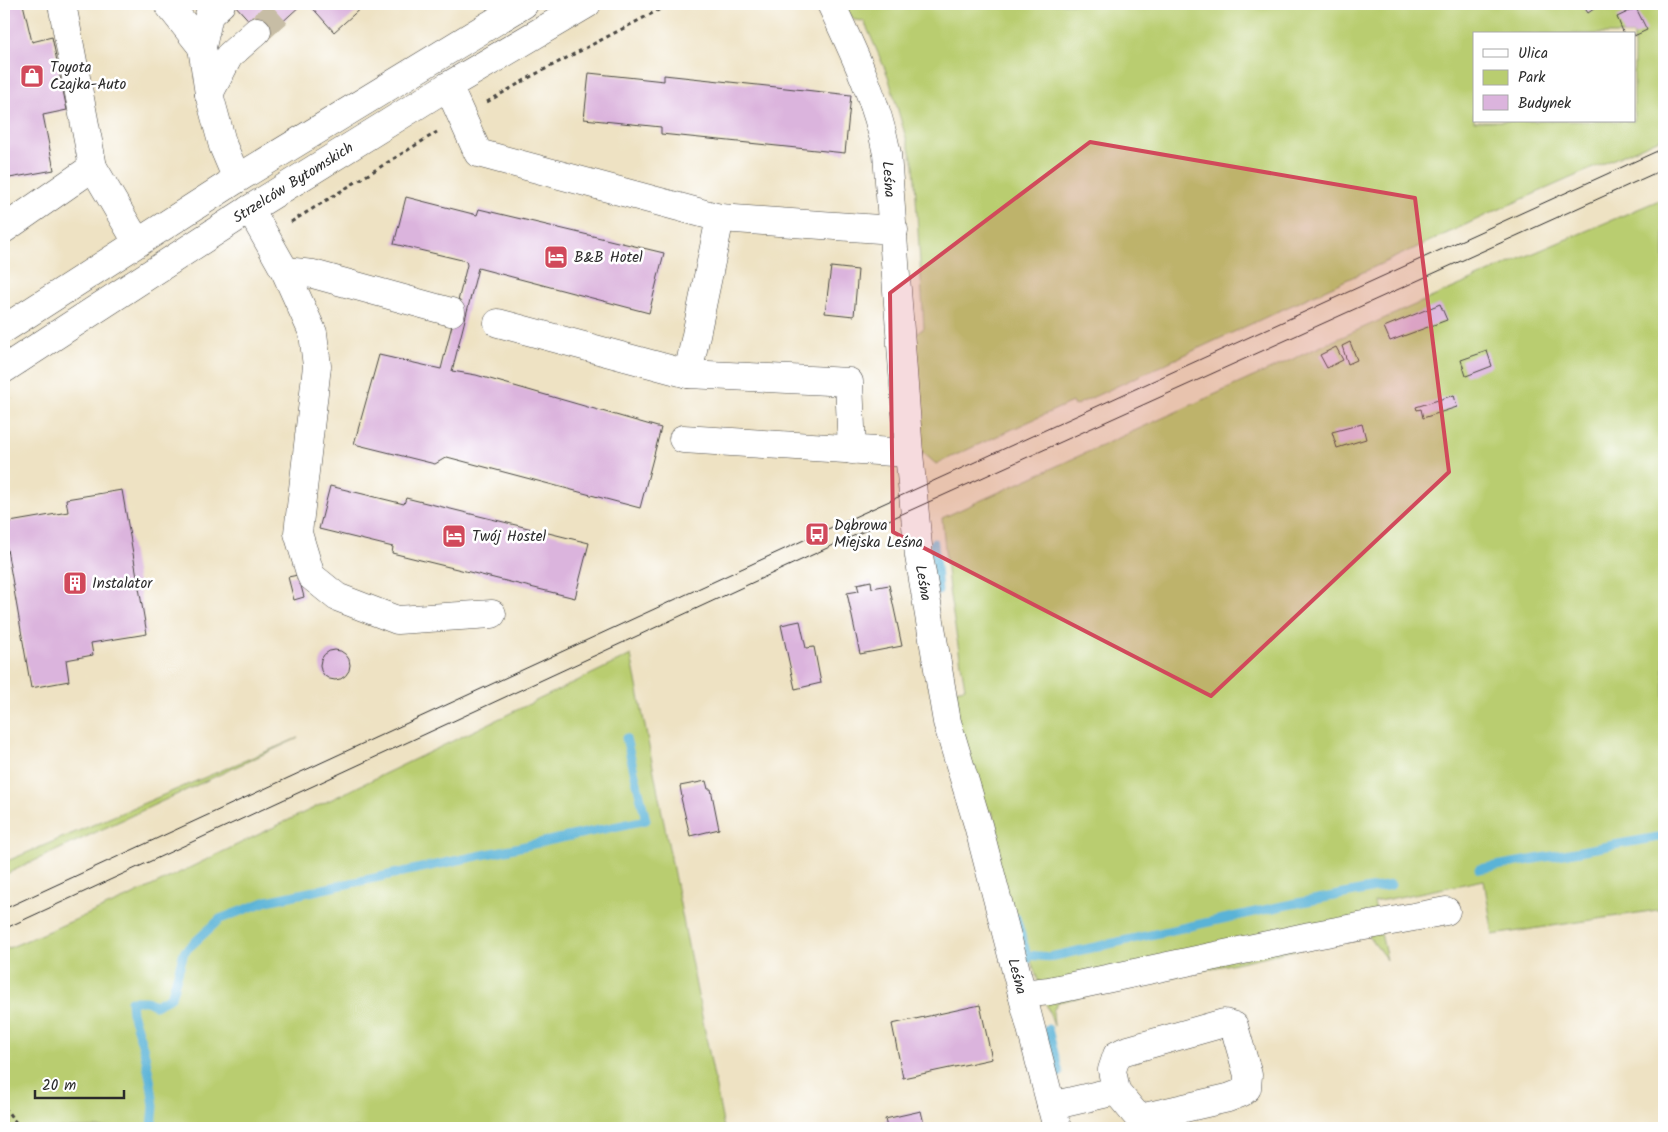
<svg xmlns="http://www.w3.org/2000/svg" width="1668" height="1132" font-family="Kalam,sans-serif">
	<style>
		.green { fill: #b9cd70; stroke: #727c4e; fill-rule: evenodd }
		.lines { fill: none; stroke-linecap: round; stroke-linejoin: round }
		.stream { stroke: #5ab3d7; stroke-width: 9 }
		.building { fill: #dbb4dd }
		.minor-tunnel { stroke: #c7bda5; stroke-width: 28; stroke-dasharray: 28 14; stroke-linecap: butt }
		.minor-casing { stroke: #484642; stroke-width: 29 }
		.major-casing { stroke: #484642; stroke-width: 29 }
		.path { stroke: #484642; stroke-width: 3; stroke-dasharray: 4 4; stroke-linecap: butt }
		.minor { stroke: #fff; stroke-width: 28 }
		.major { stroke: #fff; stroke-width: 28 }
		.tram { stroke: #2b2b2b; stroke-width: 1 }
		.marked { fill: #d1495b; fill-opacity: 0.2; stroke: #d1495b; stroke-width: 4; stroke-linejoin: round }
		.labels { text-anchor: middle; stroke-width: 5; stroke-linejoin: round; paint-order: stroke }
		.poi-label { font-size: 15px; fill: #2b2b2b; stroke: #fff; text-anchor: start }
		.street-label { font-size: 15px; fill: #2b2b2b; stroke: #fff }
	</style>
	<rect width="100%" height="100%" fill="#fff"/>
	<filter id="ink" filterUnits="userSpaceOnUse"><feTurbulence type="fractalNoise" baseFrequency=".02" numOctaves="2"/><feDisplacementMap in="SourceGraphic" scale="10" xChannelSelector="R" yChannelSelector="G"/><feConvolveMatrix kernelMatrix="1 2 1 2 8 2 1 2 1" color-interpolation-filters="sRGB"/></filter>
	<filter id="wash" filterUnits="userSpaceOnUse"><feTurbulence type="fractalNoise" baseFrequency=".0096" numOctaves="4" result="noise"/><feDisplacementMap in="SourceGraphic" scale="20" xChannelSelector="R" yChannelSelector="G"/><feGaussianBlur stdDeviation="1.12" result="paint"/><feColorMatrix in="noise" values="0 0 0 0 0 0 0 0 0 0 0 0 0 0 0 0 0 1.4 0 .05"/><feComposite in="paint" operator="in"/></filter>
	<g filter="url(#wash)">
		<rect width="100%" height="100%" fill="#eee2c3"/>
		<!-- green -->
		<path class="green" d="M843,4H1664V137L1493,212L1074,406L1072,402L936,464L920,450L911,338L924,328L914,165L888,76L864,21L854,20ZM1474,34H1634V121H1474Z
			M1664,198V909L1493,935L1484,880L1374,902L1387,960L1367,934L1058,1002L1053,1011L1054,1026L1031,961L1021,962L986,834L998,831L992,811L980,813L949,691L965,688L949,590L942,518L1326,344L1515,261Z
			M631,655L724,1128H4V950L131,896Z
			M298,738L4,875V855L5,862Z"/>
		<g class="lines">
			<!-- stream -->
			<path class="stream" d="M934,543L938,591
				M1479,869L1664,836
				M1016,918L1028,959
				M1027,955L1050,957L1287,905L1391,885
				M1048,1029L1059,1073
				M152,1128L154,1106L151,1084L144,1050L132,1013L131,1001H147L155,1005L171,997L184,952L220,919L267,901L646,820L626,738"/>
		</g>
		<g id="blocks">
			<!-- building -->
			<path class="building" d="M4,4H23L32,42L52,37L67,110L43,115L54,170L4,179Z
				M234,4H302L265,38Z
				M309,4H361L363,6L334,32Z
				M1582,4H1601L1588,13Z
				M1636,8L1647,30L1634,36V34H1624L1617,17Z
				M589,73L664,81V75L851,95L845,153L661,134V127L584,119Z
				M406,197L477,215L479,209L664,253L649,313L478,268L452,371L476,375L661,428L640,508L447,457L435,464L354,444L379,355L441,369L467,265L466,261L394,244Z
				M831,267L858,270L854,316L825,313Z
				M1440,304L1447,320L1390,341L1384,327Z
				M1350,342L1357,360L1348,364L1342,346Z
				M1336,347L1343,360L1327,368L1320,355Z
				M1487,351L1492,366L1466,376L1461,360Z
				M1454,395L1457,407L1423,418L1421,409L1417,410L1416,407Z
				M1362,424L1366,439L1337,448L1332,432Z
				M330,486L404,504L406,498L589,543L575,598L392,553L393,547L319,529Z
				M122,490L147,634L91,643L93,655L66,660L69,681L31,688L4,532V523L68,512L66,499Z
				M298,575L304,597L294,600L288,577Z
				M871,581L872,588L889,585L902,646L860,654L847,593L859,591L857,584Z
				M800,621L806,648L814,647L821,683L795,689L781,625Z
				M320 665a15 15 0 1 1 30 0a15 15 0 1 1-30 0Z
				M706,781L708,789H711L719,829L690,836L681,798L682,797L680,786Z
				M980,1005L992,1059L903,1078L892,1024Z
				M921,1111L925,1128H887L885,1119Z"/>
		</g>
	</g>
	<g filter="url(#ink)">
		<use href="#blocks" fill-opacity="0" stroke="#484642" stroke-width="1"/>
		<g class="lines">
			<!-- minor-tunnel -->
			<path class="minor-tunnel" d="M257,31L287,4"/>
			<!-- minor casing -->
			<g class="minor-casing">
				<g id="minor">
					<path d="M62,4L93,167"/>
					<path d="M168,4L202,47"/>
					<path id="s1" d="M831,4C854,53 877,101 887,154L909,453L919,556L947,722L978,825L1057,1128"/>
					<path d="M448,86L478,153L720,218L894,230"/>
					<path d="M209,94L202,47L209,15L221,4"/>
					<path d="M237,179L223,146L209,94L229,56L257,31"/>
					<path d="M250,209L285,271L313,333L317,366L298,533L311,576L337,597L397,620L492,614"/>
					<path d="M4,229L93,167L137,242"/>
					<path d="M285,271L313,274L451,312"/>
					<path d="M498,323L688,374L720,218"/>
					<path d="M688,374L849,382L852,450"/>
					<path d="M683,439L909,453"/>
					<path d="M1022,994L1049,991L1310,936L1446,911"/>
					<path d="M1051,1106L1116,1091L1137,1116L1145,1117L1228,1098L1241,1093L1247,1088L1248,1075L1234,1026L1224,1023L1125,1051L1117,1055L1112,1070L1116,1091"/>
				</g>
			</g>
			<!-- major casing -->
			<g class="major-casing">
				<g id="major">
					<path d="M4,329L237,179L524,4"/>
					<path id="s2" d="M4,369L250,209L448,86L587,4"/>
				</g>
			</g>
			<!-- path -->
			<path class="path" d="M487,102L532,76L670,4
				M291,222L437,132
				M4,402L11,398
				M4,1107L20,1128"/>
			<!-- minor -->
			<use href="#minor" class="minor"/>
			<!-- major -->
			<use href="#major" class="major"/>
			<!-- tram -->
			<path class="tram" d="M4,909L817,534L1664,148
				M4,929L838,543L1664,169"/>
		</g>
	</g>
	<!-- marked area -->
	<path class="marked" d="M1090,142L1415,198L1449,472L1211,696L893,532L890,293Z"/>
	<!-- icons -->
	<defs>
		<g id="shop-square" transform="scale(1.25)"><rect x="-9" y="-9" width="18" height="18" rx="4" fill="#d1495b" stroke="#fff"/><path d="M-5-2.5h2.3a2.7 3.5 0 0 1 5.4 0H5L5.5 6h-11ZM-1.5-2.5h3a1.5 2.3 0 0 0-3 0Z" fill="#fff"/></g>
		<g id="hotel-square" transform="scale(1.25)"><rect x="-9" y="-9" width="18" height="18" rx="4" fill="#d1495b" stroke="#fff"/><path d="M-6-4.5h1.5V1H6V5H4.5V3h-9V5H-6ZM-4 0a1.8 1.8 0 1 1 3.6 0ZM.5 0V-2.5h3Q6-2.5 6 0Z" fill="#fff"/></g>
		<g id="bus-square" transform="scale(1.25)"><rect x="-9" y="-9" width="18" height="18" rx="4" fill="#d1495b" stroke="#fff"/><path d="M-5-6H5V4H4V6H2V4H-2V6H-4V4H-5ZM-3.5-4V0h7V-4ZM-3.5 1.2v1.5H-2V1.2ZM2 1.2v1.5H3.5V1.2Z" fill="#fff"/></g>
		<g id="building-square" transform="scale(1.25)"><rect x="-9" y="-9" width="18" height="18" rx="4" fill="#d1495b" stroke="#fff"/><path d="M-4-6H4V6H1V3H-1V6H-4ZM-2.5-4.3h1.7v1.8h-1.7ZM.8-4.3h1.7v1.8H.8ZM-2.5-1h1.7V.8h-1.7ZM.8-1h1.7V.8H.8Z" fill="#fff"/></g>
	</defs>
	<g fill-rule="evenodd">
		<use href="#shop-square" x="32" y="76"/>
		<use href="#hotel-square" x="556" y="257"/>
		<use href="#bus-square" x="817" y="534"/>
		<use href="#hotel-square" x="454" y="536"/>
		<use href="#building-square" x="75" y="583"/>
	</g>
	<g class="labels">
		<!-- poi labels -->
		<g class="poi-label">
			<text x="50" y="72">Toyota<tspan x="50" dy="17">Czajka-Auto</tspan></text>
			<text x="574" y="262">B&amp;B Hotel</text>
			<text x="834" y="530">Dąbrowa<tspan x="834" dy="17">Miejska Leśna</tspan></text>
			<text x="472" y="541">Twój Hostel</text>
			<text x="92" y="588">Instalator</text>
		</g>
		<!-- street labels -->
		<g class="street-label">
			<text dy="5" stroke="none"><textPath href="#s1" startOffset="186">Leśna</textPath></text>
			<text dy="5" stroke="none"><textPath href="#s2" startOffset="344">Strzelców Bytomskich</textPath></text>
			<text dy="5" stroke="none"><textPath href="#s1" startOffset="591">Leśna</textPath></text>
			<text dy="5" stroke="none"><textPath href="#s1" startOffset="996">Leśna</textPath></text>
		</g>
	</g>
	<!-- margin -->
	<rect width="1668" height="1132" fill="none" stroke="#fff" stroke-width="20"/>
	<!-- legend -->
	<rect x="1473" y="32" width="162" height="90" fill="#ffffff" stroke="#aaaaaa"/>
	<rect x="1483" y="49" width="25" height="8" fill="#ffffff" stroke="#aaaaaa"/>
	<text x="1518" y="58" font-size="15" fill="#2b2b2b">Ulica</text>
	<rect x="1483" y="70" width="25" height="15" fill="#b9cd70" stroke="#aaaaaa"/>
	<text x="1518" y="82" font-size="15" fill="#2b2b2b">Park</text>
	<rect x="1483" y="95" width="25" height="15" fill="#dbb4dd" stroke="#aaaaaa"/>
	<text x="1518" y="108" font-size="15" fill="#2b2b2b">Budynek</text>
	<!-- scale -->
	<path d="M35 1090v8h89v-8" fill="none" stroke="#2b2b2b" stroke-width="2.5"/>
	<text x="42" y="1090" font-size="15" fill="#2b2b2b" stroke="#ffffff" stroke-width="4" paint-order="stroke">20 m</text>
</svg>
